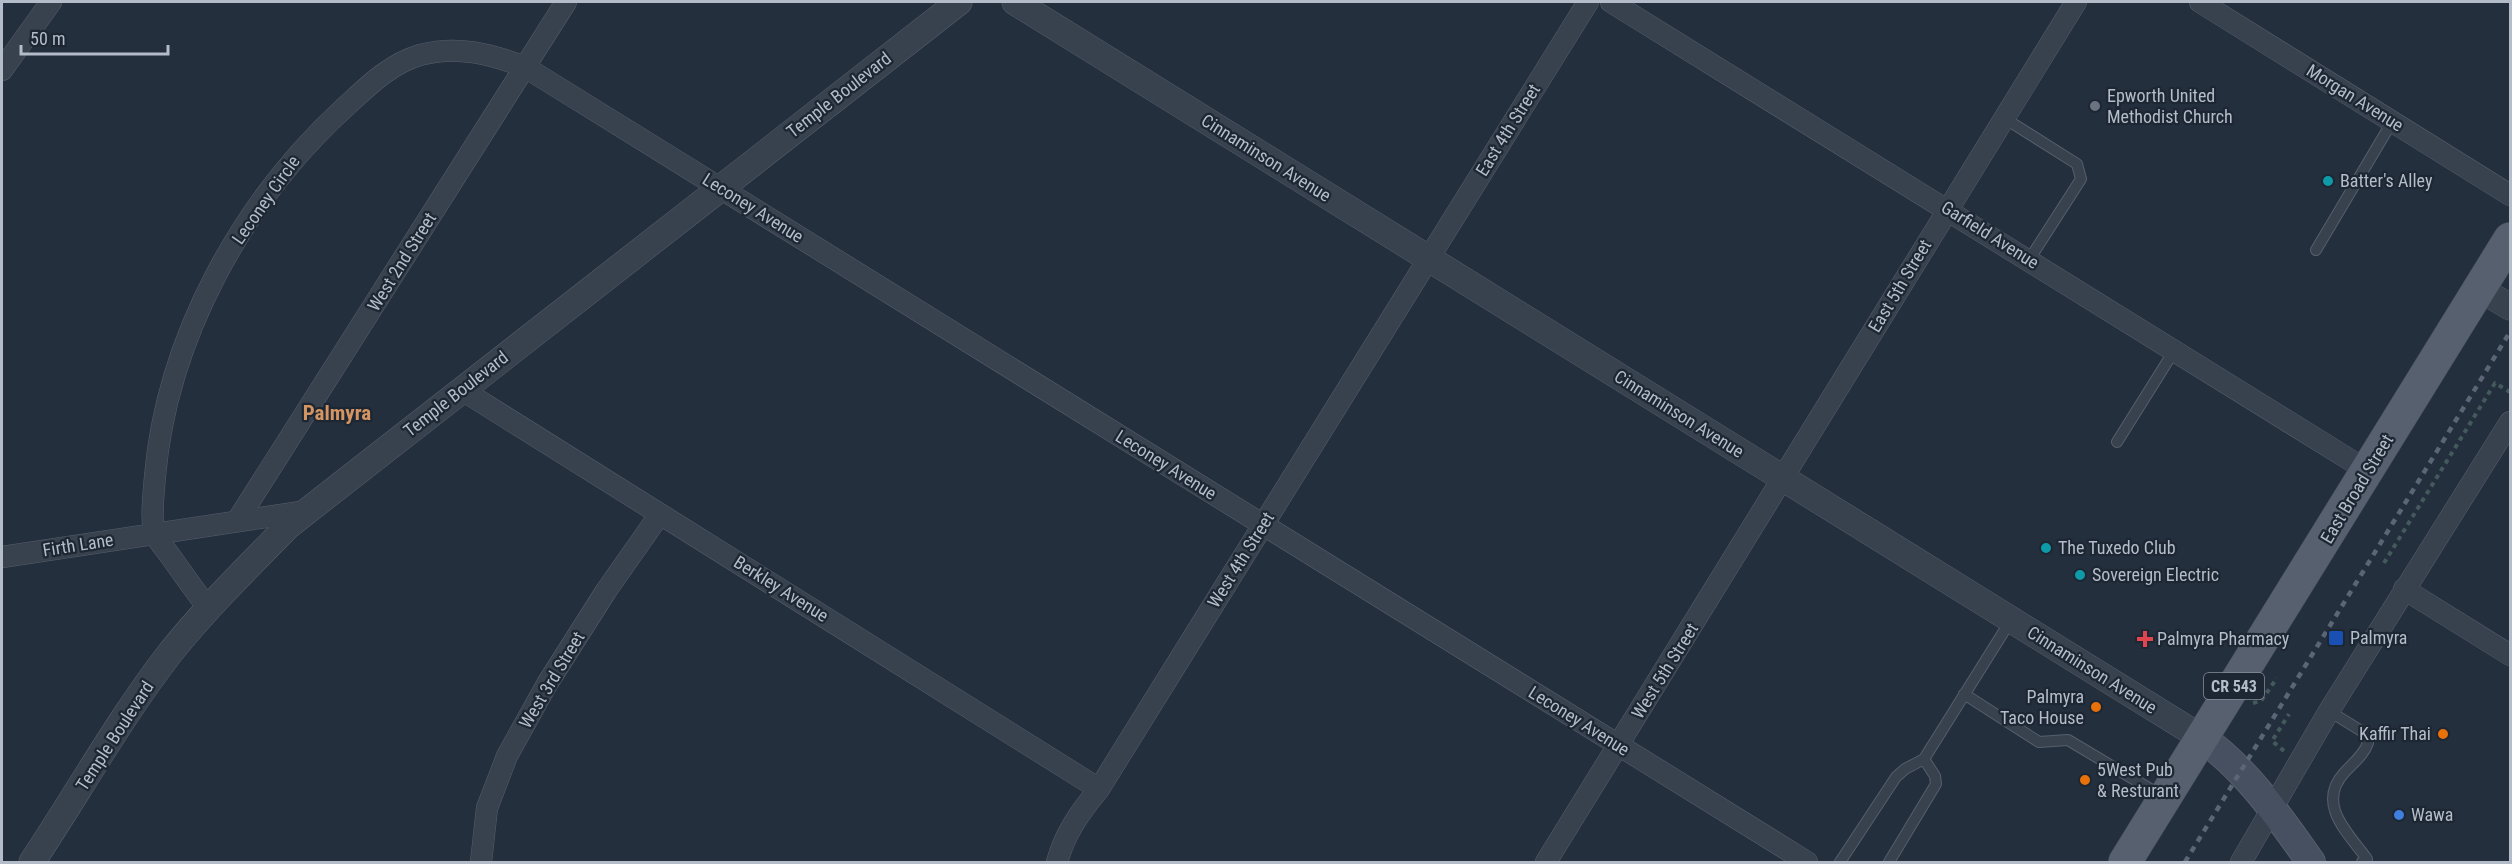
<svg xmlns="http://www.w3.org/2000/svg" width="2512" height="864" font-family="'Roboto Condensed',sans-serif">
	<style>
		.lines { fill: none; stroke-linecap: round; stroke-linejoin: round }
		.service-casing { stroke: #565f6c; stroke-width: 12 }
		.minor-casing { stroke: #565f6c; stroke-width: 22 }
		.tertiary-casing { stroke: #565f6c; stroke-width: 27 }
		.secondary-casing { stroke: #565f6c; stroke-width: 30 }
		.primary-casing { stroke: #414a57; stroke-width: 34 }
		.path { stroke: #44595c; stroke-width: 4; stroke-dasharray: 4.5 4.5; stroke-linecap: butt }
		.service { stroke: #38414e; stroke-width: 10 }
		.minor { stroke: #38414e; stroke-width: 21 }
		.tertiary { stroke: #38414e; stroke-width: 26 }
		.secondary { stroke: #465061; stroke-width: 28 }
		.primary { stroke: #56606e; stroke-width: 33 }
		.rail { stroke: #5a6575; stroke-width: 4.5; stroke-dasharray: 6 6; stroke-linecap: butt }
		.worship-dot { fill: #6b7280; stroke: #1d2633; stroke-width: 2 }
		.culture-dot { fill: #0f9aa8; stroke: #1d2633; stroke-width: 2 }
		.transit-dot { fill: #1a4fb4; stroke: #1d2633; stroke-width: 2 }
		.health-dot { fill: #e0444e; stroke: #1d2633; stroke-width: 2 }
		.food-dot { fill: #e8710a; stroke: #1d2633; stroke-width: 2 }
		.shop-dot { fill: #3f7fe0; stroke: #1d2633; stroke-width: 2 }
		.labels { text-anchor: middle; stroke-width: 4.5; stroke-linejoin: round; paint-order: stroke }
		.shield { fill: #1d2633; stroke: #878f9c; stroke-width: 1.5 }
		.shield-label { font-size: 16px; font-weight: bold; fill: #b4bcc9 }
		.street-label { font-size: 18px; fill: #b4bcc9; stroke: #1d2633 }
		.poi-label { font-size: 18px; fill: #b4bcc9; stroke: #1d2633; text-anchor: start }
		.quarter-label { font-size: 21px; font-weight: bold; fill: #d59563; stroke: #1d2633 }
	</style>
	<rect width="100%" height="100%" fill="#242f3e"/>
	<g class="lines">
		<!-- service casing -->
		<g class="service-casing">
			<path id="service" d="M2004,118L2077,164L2081,179L2029,260
				M2316,250L2392,122
				M2117,442L2174,351
				M1964,694L2039,742L2068,740L2162,796
				M2329,711L2363,732L2368,743C2364,755 2352,764 2344,773C2316,804 2348,833 2367,859L2362,862
				M1840,862L1896,777L1905,769L1924,759L2011,620
				M1889,862L1936,784L1935,776L1924,759"/>
		</g>
		<!-- minor casing -->
		<g class="minor-casing">
			<path id="minor" d="M1611,2L2368,471
				M2200,2L2510,195
				M2,70L51,2
				M462,390L1099,789
				M237,521L566,2
				M2,557L307,511
				M2404,589L2510,655
				M208,608C195,591 183,574 171,557C166,550 159,542 155,534C150,521 154,490 155,476C167,338 242,202 343,109C366,88 389,64 420,55C457,45 491,54 525,67L1807,862
				M481,862L487,808L507,756L547,684L606,591L660,514
				M1057,862C1065,833 1080,812 1099,789L1588,2
				M1546,862L2076,2
				M2241,862L2329,711L2510,422"/>
		</g>
		<!-- tertiary casing -->
		<g class="tertiary-casing">
			<path id="tertiary" d="M1015,2L2202,738
				M2480,289L2510,307
				M32,862C78,793 119,719 170,653C206,608 247,568 288,526L959,2"/>
		</g>
		<!-- secondary casing -->
		<g class="secondary-casing">
			<path id="secondary" d="M2202,738C2248,771 2279,817 2311,862"/>
		</g>
		<!-- primary casing -->
		<g class="primary-casing">
			<path id="primary" d="M2125,862L2510,239"/>
		</g>
		<!-- path -->
		<path class="path" d="M2384,563L2495,383L2510,392
			M2253,703L2261,701L2277,678
			M2284,751L2272,741L2289,714"/>
		<!-- service -->
		<use href="#service" class="service"/>
		<!-- minor -->
		<use href="#minor" class="minor"/>
		<!-- tertiary -->
		<use href="#tertiary" class="tertiary"/>
		<!-- secondary -->
		<use href="#secondary" class="secondary"/>
		<!-- primary -->
		<use href="#primary" class="primary"/>
		<!-- rail -->
		<path class="rail" d="M2185,862L2510,332"/>
	</g>
	<!-- markers -->
	<circle class="worship-dot" cx="2095" cy="106" r="6"/>
	<g class="culture-dot">
		<circle cx="2328" cy="181" r="6"/>
		<circle cx="2046" cy="548" r="6"/>
		<circle cx="2080" cy="575" r="6"/>
	</g>
	<rect class="transit-dot" x="2328" y="630" width="16" height="16" rx="3"/>
	<path class="health-dot" d="M2142 630h6v6h6v6h-6v6h-6v-6h-6v-6h6z"/>
	<g class="food-dot">
		<circle cx="2096" cy="707" r="6"/>
		<circle cx="2443" cy="734" r="6"/>
		<circle cx="2085" cy="780" r="6"/>
	</g>
	<circle class="shop-dot" cx="2399" cy="815" r="6"/>
	<g class="labels">
		<!-- shield labels -->
		<rect class="shield" x="2204" y="673" width="60" height="26" rx="4.5"/>
		<g class="shield-label">
			<text x="2234" y="692">CR 543</text>
		</g>
		<!-- street labels -->
		<g class="street-label">
			<text transform="translate(839 95) rotate(-38)" y="6">Temple Boulevard</text>
			<text transform="translate(2355 98) rotate(32)" y="6">Morgan Avenue</text>
			<text transform="translate(1508 130) rotate(-58)" y="6">East 4th Street</text>
			<text transform="translate(1266 158) rotate(32)" y="6">Cinnaminson Avenue</text>
			<text transform="translate(266 200) rotate(-55)" y="6">Leconey Circle</text>
			<text transform="translate(753 208) rotate(32)" y="6">Leconey Avenue</text>
			<text transform="translate(1990 235) rotate(32)" y="6">Garfield Avenue</text>
			<text transform="translate(402 262) rotate(-58)" y="6">West 2nd Street</text>
			<text transform="translate(1900 286) rotate(-59)" y="6">East 5th Street</text>
			<text transform="translate(456 394) rotate(-38)" y="6">Temple Boulevard</text>
			<text transform="translate(1679 414) rotate(32)" y="6">Cinnaminson Avenue</text>
			<text transform="translate(1166 465) rotate(32)" y="6">Leconey Avenue</text>
			<text transform="translate(2357 489) rotate(-59)" y="6">East Broad Street</text>
			<text transform="translate(78 545) rotate(-9)" y="6">Firth Lane</text>
			<text transform="translate(1241 560) rotate(-58)" y="6">West 4th Street</text>
			<text transform="translate(781 589) rotate(32)" y="6">Berkley Avenue</text>
			<text transform="translate(2092 670) rotate(32)" y="6">Cinnaminson Avenue</text>
			<text transform="translate(1665 671) rotate(-58)" y="6">West 5th Street</text>
			<text transform="translate(552 680) rotate(-59)" y="6">West 3rd Street</text>
			<text transform="translate(1579 721) rotate(32)" y="6">Leconey Avenue</text>
			<text transform="translate(115 736) rotate(-57)" y="6">Temple Boulevard</text>
		</g>
		<!-- poi labels -->
		<g class="poi-label">
			<text x="2107" y="102">Epworth United<tspan x="2107" dy="21">Methodist Church</tspan></text>
			<text x="2340" y="187">Batter's Alley</text>
			<text x="2058" y="554">The Tuxedo Club</text>
			<text x="2092" y="581">Sovereign Electric</text>
			<text x="2350" y="644">Palmyra</text>
			<text x="2157" y="645">Palmyra Pharmacy</text>
			<text x="2084" y="703" text-anchor="end">Palmyra<tspan x="2084" dy="21">Taco House</tspan></text>
			<text x="2431" y="740" text-anchor="end">Kaffir Thai</text>
			<text x="2097" y="776">5West Pub<tspan x="2097" dy="21">&amp; Resturant</tspan></text>
			<text x="2411" y="821">Wawa</text>
		</g>
		<!-- quarter labels -->
		<g class="quarter-label">
			<text x="337" y="420">Palmyra</text>
		</g>
	</g>
	<!-- border -->
	<rect width="2512" height="864" fill="none" stroke="#b4bcc9" stroke-width="6"/>
	<!-- scale -->
	<path d="M21 45v9h147v-9" fill="none" stroke="#b4bcc9" stroke-width="3"/>
	<text x="30" y="45" font-size="18" fill="#b4bcc9" stroke="#1d2633" stroke-width="4.5" paint-order="stroke">50 m</text>
</svg>
